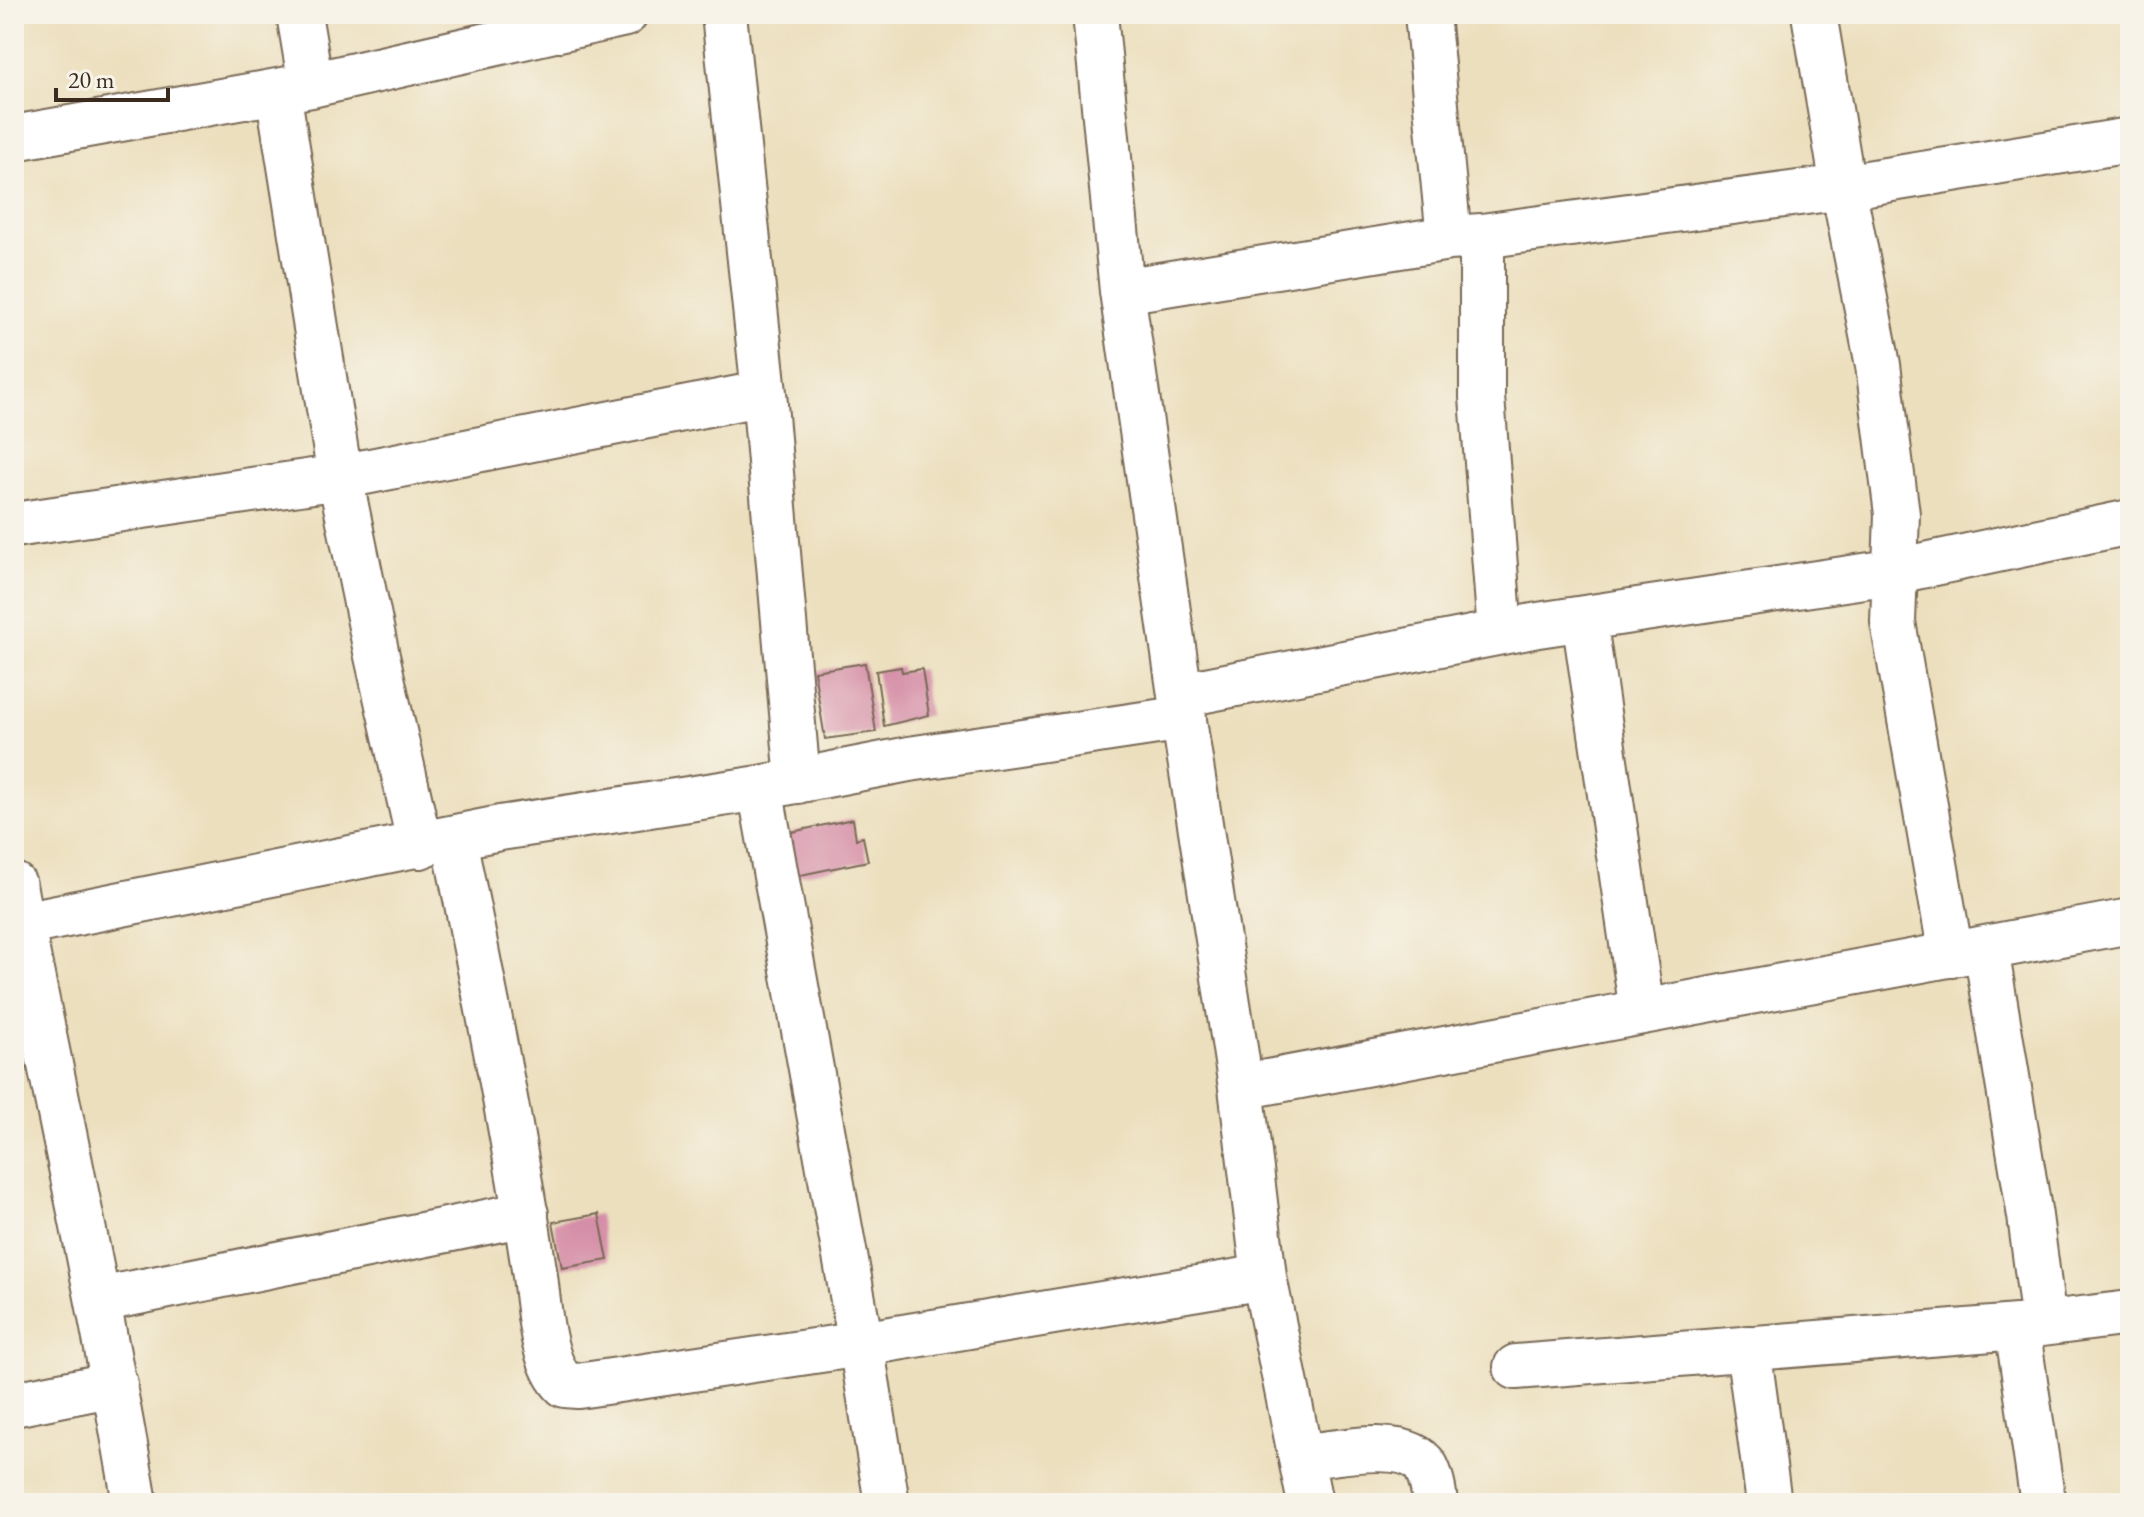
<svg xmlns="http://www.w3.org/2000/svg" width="2144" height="1517" font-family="'EB Garamond',serif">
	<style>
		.building { fill: #d58ea7 }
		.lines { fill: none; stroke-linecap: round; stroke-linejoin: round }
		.minor-casing { stroke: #796956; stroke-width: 48 }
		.minor { stroke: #fff; stroke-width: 44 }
	</style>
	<rect width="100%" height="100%" fill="#f7f3e8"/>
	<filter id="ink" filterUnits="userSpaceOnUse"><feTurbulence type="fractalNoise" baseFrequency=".0125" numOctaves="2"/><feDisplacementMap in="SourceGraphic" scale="16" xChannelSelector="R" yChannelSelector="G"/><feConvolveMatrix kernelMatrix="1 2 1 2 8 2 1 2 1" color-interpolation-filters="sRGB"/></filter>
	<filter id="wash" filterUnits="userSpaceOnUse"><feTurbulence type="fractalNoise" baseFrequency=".006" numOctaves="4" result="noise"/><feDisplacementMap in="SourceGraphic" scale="32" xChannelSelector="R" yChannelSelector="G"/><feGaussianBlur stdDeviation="1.8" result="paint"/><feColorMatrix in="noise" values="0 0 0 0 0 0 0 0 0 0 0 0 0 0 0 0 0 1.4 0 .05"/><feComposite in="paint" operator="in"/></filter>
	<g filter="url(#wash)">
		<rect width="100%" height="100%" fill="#ecdfbd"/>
		<g id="blocks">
			<!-- building -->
			<path class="building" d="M865,663L876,732L825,739L814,671Z
				M901,667L902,672L922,669L929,715L884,726L876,671Z
				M853,819L856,839L863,837L868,861L791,877L782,834Z
				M599,1214L608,1260L562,1268L553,1222Z"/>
		</g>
	</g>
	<g filter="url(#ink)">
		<use href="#blocks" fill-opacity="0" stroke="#796956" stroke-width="2"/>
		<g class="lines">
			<!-- minor casing -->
			<g class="minor-casing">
				<path id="minor" d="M299,14L311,85
					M724,14L764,393L798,781
					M1095,14L1122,291L1180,695L1241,1087L1264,1277L1310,1503
					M1427,14L1449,238
					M1814,14L1843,187L1878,365L1897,514L1893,622L1951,955
					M278,91L340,477L377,656L420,846
					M14,138L311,85L625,14
					M1482,236V397L1500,632
					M1122,291L1449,238L1482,236L1843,187L2130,140
					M14,525L340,477L764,393
					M1584,618L1642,1011
					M1180,695L1538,625L1897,571L2130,522
					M760,788L861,1344L887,1503
					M454,839C483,984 513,1129 535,1276C539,1306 542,1364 565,1385L578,1386L861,1344L1264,1277
					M14,885C54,1091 100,1296 135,1503
					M22,924L500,828L760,788L909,759L1184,718
					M1986,949L2030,1216L2044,1323
					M1241,1087L2130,921
					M99,1300L526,1214
					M2017,1327L2043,1503
					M1748,1348L1769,1503
					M1516,1367L2017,1327L2130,1313
					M14,1404L115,1384
					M1301,1457C1331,1454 1407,1436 1426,1467C1431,1476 1434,1493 1435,1503"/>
			</g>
			<!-- minor -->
			<use href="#minor" class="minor"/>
		</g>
	</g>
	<!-- margin -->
	<rect width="2144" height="1517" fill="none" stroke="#f7f3e8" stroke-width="48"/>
	<!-- scale -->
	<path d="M56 88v12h112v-12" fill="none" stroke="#3b2a1e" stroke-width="4"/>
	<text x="68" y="88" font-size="24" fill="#3b2a1e" stroke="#f7f3e8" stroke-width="6" paint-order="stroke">20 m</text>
</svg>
